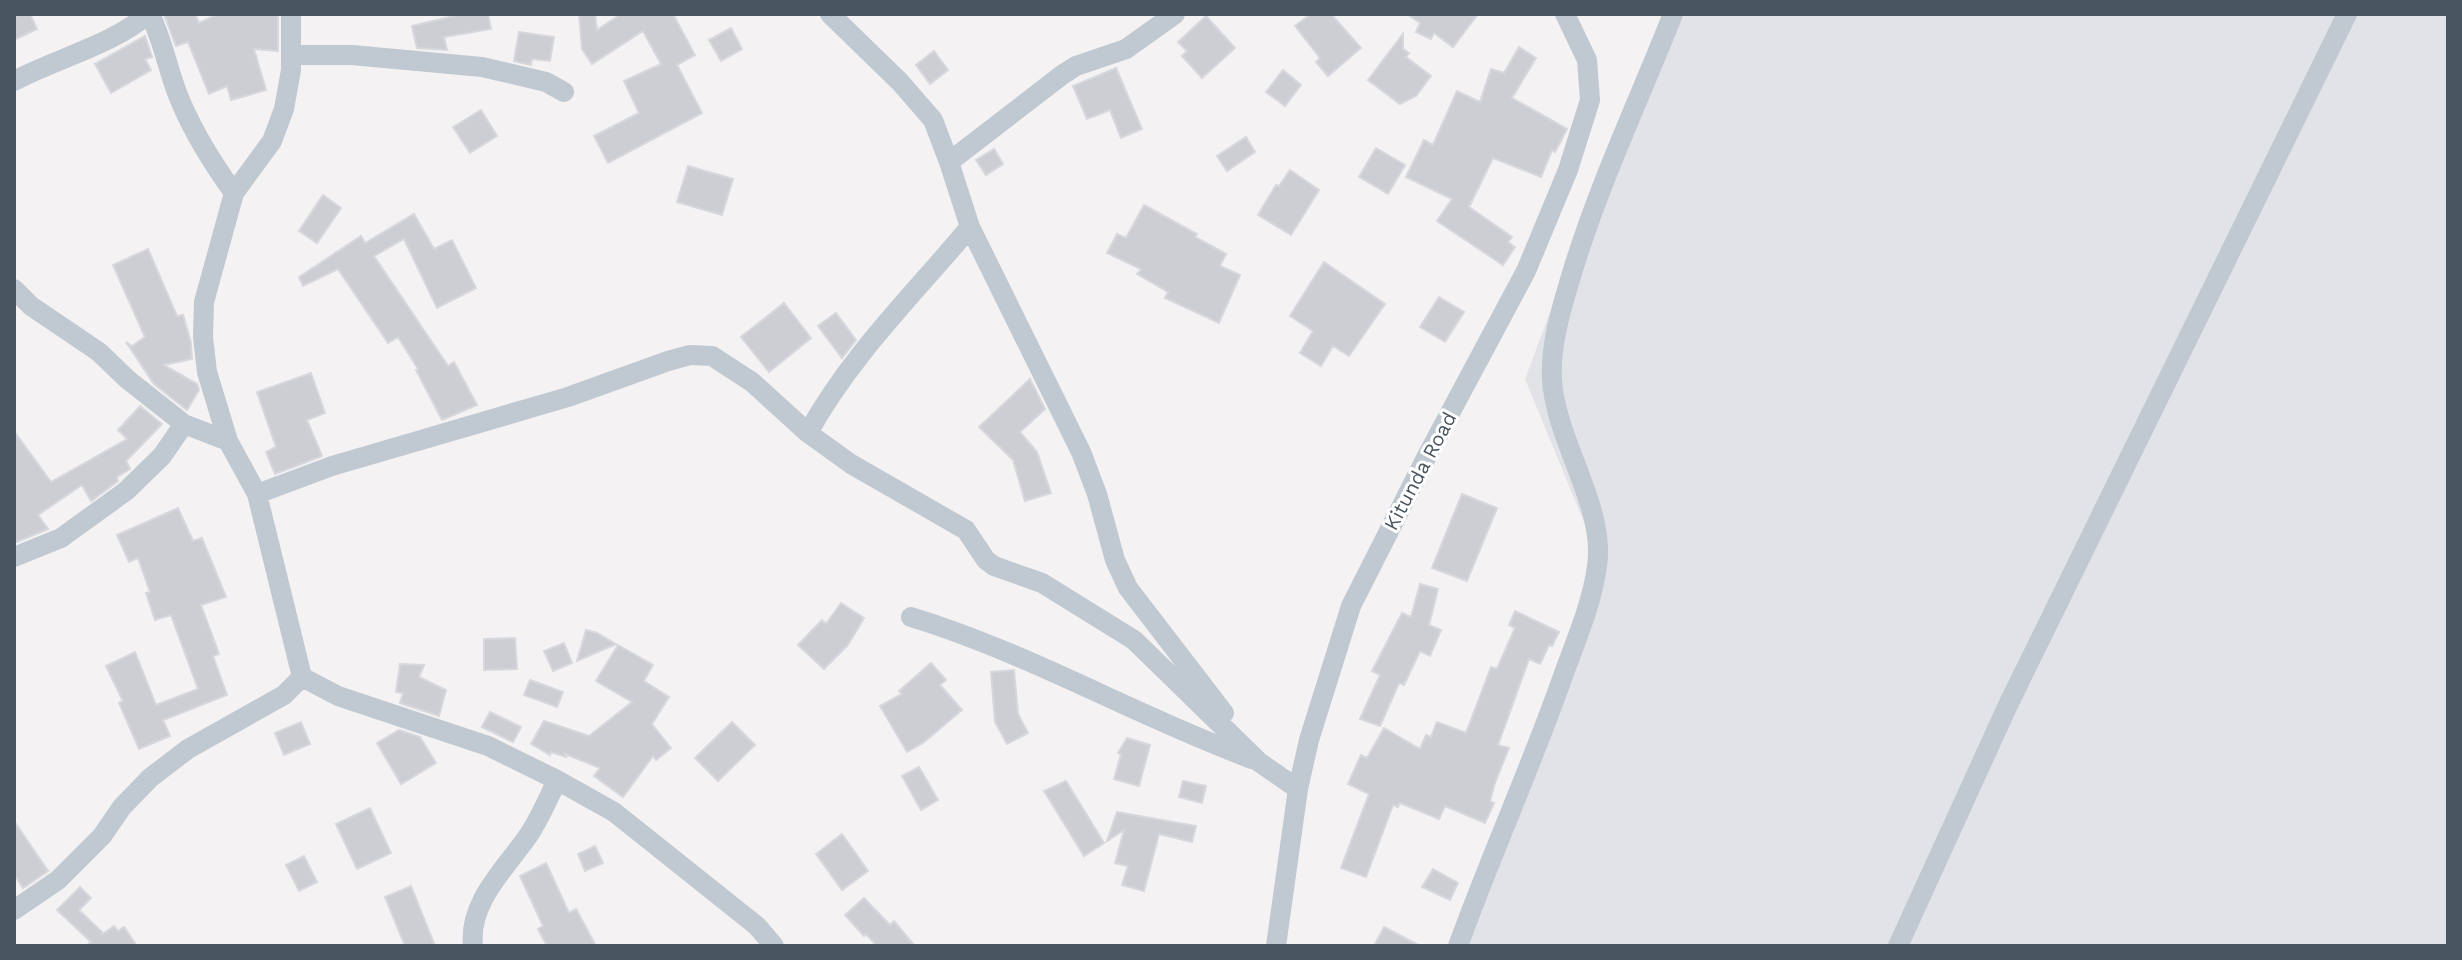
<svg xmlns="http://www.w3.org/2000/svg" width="2462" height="960" font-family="'Work Sans',sans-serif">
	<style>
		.airport { fill: #e1e3e6 }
		.building { fill: #ccced4; stroke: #d6d8dd; stroke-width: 2 }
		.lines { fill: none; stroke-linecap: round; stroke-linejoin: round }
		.minor { stroke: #c0c9d1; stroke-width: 20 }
		.labels { text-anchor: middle; stroke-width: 6; stroke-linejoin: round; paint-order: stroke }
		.street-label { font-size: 20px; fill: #495560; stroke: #fff }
	</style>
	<rect width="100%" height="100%" fill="#f4f2f2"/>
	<!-- airport -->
	<path class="airport" d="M1662,14H2448V946H1456L1594,571L1593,544L1525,379Z"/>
	<!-- building -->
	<path class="building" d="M20,14H30L37,29L14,40V17Z
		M164,14H195L199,23L218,14H278V51L254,49L266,90L231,100L227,86L209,94L188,42L176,46Z
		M453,14H488L491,29L444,37L447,50L417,48L412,26L454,16Z
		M579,14H595L597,30L621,14H673L695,55L677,65L702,113L608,163L594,136L639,113L624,81L661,64L643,31L592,64L582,49Z
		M1311,14H1331L1361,48L1328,76L1316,62L1320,58L1295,26Z
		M1407,14H1478L1453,47L1434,33L1431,39L1416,32L1420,23Z
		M1206,16L1235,48L1202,78L1182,56L1187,51L1178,42Z
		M731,28L742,49L721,61L709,40Z
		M519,32L554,37L550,61L532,59L531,65L514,61Z
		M1403,34V49L1409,53L1406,57L1431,76L1416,96L1400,104L1368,80Z
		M145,36L152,57L145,59L151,70L111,93L95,64Z
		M1519,47L1536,58L1512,98L1567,129L1555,152L1552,150L1541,177L1493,158L1469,207L1512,237L1508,242L1515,247L1503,265L1437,221L1452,199L1406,177L1424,140L1433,145L1457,91L1480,102L1491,69L1504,73Z
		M934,51L948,70L930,84L916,65Z
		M1116,68L1142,129L1121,138L1110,110L1087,119L1073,86Z
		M1283,70L1301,85L1285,106L1266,92Z
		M481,110L497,136L470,153L453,127Z
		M1246,137L1255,152L1227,171L1217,156Z
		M1376,148L1405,165L1388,194L1359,177Z
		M994,149L1003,164L986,175L976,160Z
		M688,166L733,179L722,215L677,202Z
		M1290,170L1319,190L1291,235L1258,215L1276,185L1279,186Z
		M323,195L341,208L317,243L299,231Z
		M1144,205L1197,234L1195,237L1226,254L1220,266L1240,275L1219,323L1165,298L1168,292L1137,274L1141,269L1107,253L1117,234L1126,238Z
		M414,214L434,249L452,240L476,288L437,308L404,239L374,256L448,366L454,362L477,405L442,420L416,370L418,369L398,337L388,343L338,269L303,286L299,277L361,236L365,243Z
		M148,249L177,316L183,315L191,343L192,359L164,365L197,384L199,390L187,410L154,384L126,342L132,346L145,337L113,265Z
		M1324,262L1385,304L1349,356L1333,346L1321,366L1300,353L1313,331L1290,316Z
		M1439,297L1464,312L1445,342L1420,327Z
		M784,303L811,338L769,372L741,337Z
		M836,313L856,340L842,358L818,326Z
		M311,373L325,413L307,420L322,456L275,474L266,452L276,447L257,392Z
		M1030,379L1045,409L1020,432L1037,452L1051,493L1025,501L1013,460L979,427Z
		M140,406L162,424L126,461L130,469L117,477L118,481L91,501L82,485L38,515L48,529L14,543V431L51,482L127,439L118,430Z
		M1462,494L1497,508L1467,581L1432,568Z
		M178,508L193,541L202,538L226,597L201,605L219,654L213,656L227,695L163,720L170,736L139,749L119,703L123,701L106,666L135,652L156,705L198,689L171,615L155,620L146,593L150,592L138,558L129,562L117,535Z
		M1420,584L1438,589L1429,625L1441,630L1430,656L1420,651L1404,685L1399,683L1380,726L1360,719L1380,675L1372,671L1402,613L1411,617Z
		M841,603L864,618L848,645L824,669L798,645L822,620L826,624Z
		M1515,611L1559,632L1552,646L1549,645L1540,664L1529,659L1498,745L1509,748L1495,783L1490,801L1494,803L1485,823L1445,806L1439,819L1400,803L1398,807L1393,805L1366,877L1341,868L1369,794L1348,784L1361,755L1367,758L1384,728L1420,749L1426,735L1431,737L1437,722L1466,733L1491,667L1497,669L1515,628L1509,625Z
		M586,630L597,633L616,644L577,661Z
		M515,638L517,669L484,670V639Z
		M564,643L572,663L553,671L544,651Z
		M618,645L653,665L644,681L669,697L652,724L671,748L656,760L653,756L623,797L594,776L600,768L565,754L566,757L551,752L550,755L531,744L544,721L589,736L632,702L596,681Z
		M931,663L946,680L940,685L962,710L923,743L907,752L880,706L902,694L899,691Z
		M400,664L424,665L419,677L446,690L439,716L400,703L403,693L396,692Z
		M1014,670L1018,714L1028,733L1007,744L995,722L991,672Z
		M530,680L563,692L557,707L524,695Z
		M490,712L521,727L513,742L482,727Z
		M301,722L310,744L284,755L275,733Z
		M732,722L755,745L718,781L695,758Z
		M399,730L420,737L436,763L401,784L377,743Z
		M1127,738L1150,745L1139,786L1114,779L1121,754L1118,753Z
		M919,767L938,800L921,810L902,776Z
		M1066,781L1104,843L1084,856L1044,791Z
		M1183,781L1206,786L1202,803L1179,797Z
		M370,808L391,853L357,869L336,824Z
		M1117,812L1196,826L1192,842L1159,834L1144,891L1122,885L1128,866L1115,863L1124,830L1107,841Z
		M14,821L48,871L23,888L14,874Z
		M842,834L868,871L842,890L816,854Z
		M595,846L603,863L585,871L578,854Z
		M304,856L317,882L299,891L286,865Z
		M546,863L569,913L576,909L596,946H547L538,929L543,926L520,876Z
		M1433,869L1458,883L1450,900L1422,887Z
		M411,886L435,946H405L385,897Z
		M80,887L91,898L79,910L103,933L101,935L114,926L118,931L124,927L137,946H86L91,942L57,910Z
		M864,898L890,925L894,921L915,946H877L866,934L864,936L845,915Z
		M1384,927L1420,946H1374Z"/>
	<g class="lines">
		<!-- minor -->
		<path class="minor" d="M150,14C162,39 167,65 176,90C190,128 211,161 234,193
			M830,14L900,82L933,120L949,162
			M1175,14L1126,49L1076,66L1062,75L949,162L970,227L1081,452L1097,494L1115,560L1128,588L1224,713
			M292,55H352L482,67L546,82L564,92
			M14,81C53,60 116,43 148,14
			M14,289L31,306L99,352L127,379L184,424L228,441
			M808,433C850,356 914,294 970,227
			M257,494L332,466L568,397L668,361L690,355L712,356L752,382L808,433L851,464L966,530L986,560L994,566L1042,583L1134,640L1259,762L1298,789
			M14,557L61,538L126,491L162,456L184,424
			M911,617C1029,653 1136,716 1252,759
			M302,677L338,696L488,746L557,780L614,812L757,926L774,946
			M14,910L58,880L102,836L122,807L150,778L188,749L284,695L302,677L257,494L228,441L207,372L203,337L204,302L234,193L272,141L284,109L291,70V14
			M473,946C468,903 505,869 528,836C540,818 548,799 557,780
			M1276,946L1298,789L1309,740L1351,606L1427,456L1526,271L1568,170L1590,100L1587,60L1565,14
			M1458,946C1491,855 1531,767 1563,676C1576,640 1592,604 1597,566C1606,507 1556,442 1552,380C1550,343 1562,307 1572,273C1599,184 1639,100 1673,14
			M1898,946L2008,705L2347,14"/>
	</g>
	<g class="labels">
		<!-- street labels -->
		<g class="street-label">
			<text transform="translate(1420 471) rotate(-62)" y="7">Kitunda Road</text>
		</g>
	</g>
	<!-- border -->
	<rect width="2462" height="960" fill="none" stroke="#495560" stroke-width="32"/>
</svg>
